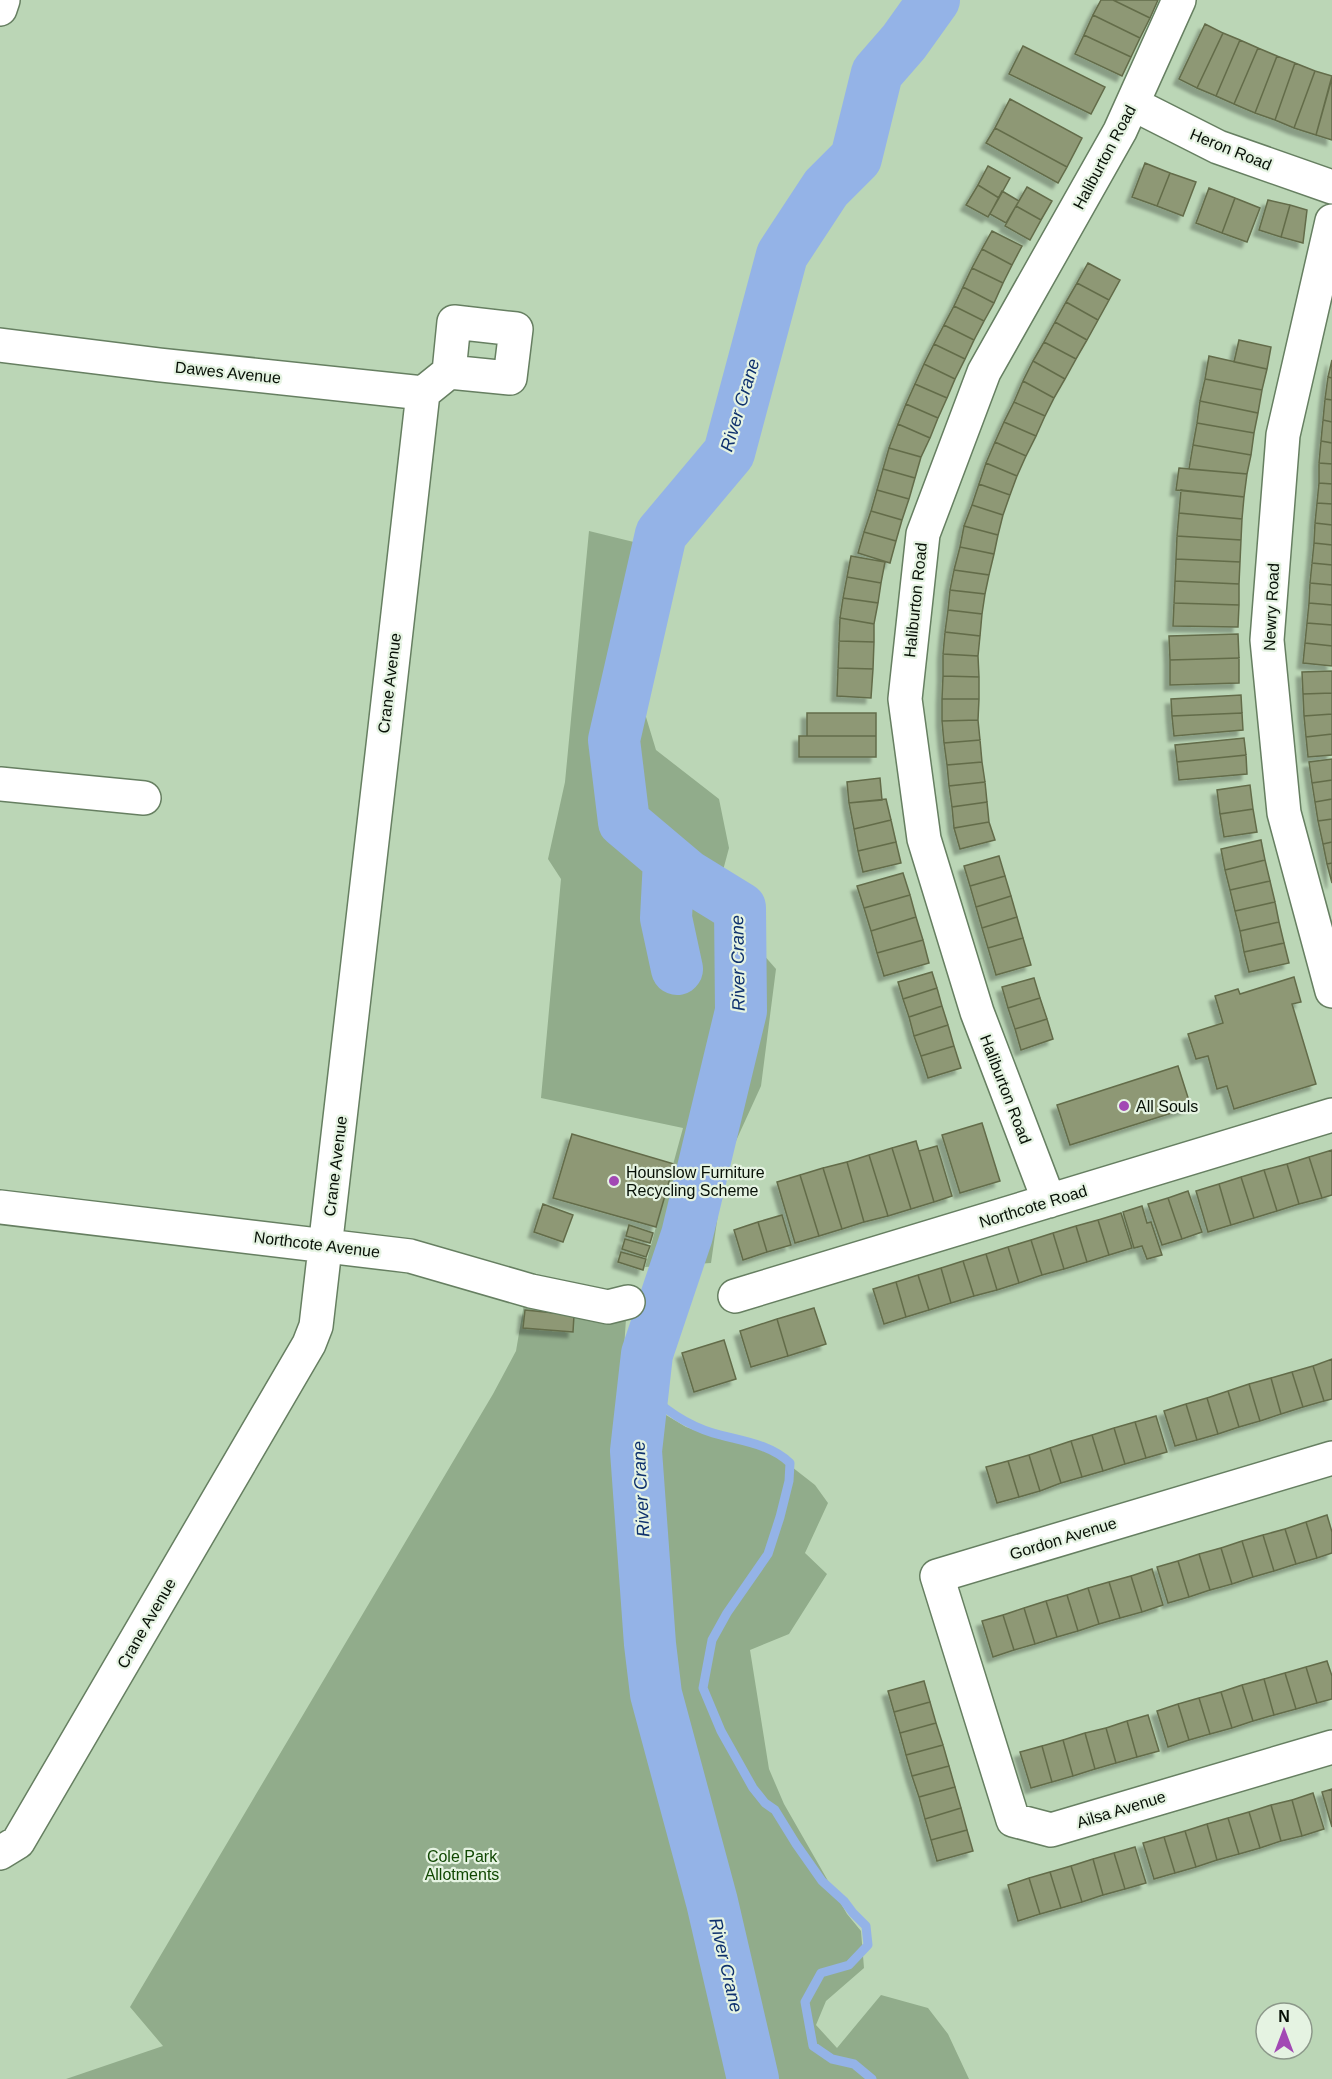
<svg xmlns="http://www.w3.org/2000/svg" width="1332" height="2079" font-family="Helvetica,sans-serif">
	<style>
		.green { fill: #91ac8b }
		.lines { fill: none; stroke-linecap: round; stroke-linejoin: round }
		.stream { stroke: #94b3e7; stroke-width: 9 }
		.river { stroke: #94b3e7; stroke-width: 52 }
		.building { fill: #8e9874; stroke: #636c4a; stroke-width: 1.5; filter: url(#shadow) }
		.street-casing { stroke: #667f61; stroke-width: 36 }
		.street { stroke: #fff; stroke-width: 33 }
		.poi-dot { fill: #a249b4; stroke: #e5f3e2; stroke-width: 2 }
		.labels { text-anchor: middle; stroke-width: 4.5; stroke-linejoin: round; paint-order: stroke }
		.street-label { font-size: 16px; fill: #071006; stroke: #e5f3e2 }
		.poi-label { font-size: 16px; fill: #071006; stroke: #e5f3e2; text-anchor: start }
		.park-label { font-size: 16px; fill: #104702; stroke: #e5f3e2 }
		.water-label { font-size: 18px; font-style: italic; fill: #0e316d; stroke: #e5f3e2 }
	</style>
	<defs>
		<filter id="shadow"><feDropShadow dx="-5.5" dy="5.5" stdDeviation="1.5" flood-color="#0004"/></filter>
	</defs>
	<rect width="100%" height="100%" fill="#bbd6b6"/>
	<!-- green -->
	<path class="green" d="M589,531L650,546L646,717L656,750L719,799L729,848L718,889L747,936L776,969L761,1086L725,1165L711,1263L645,1267L683,1128L541,1098L561,879L548,859L565,782Z
		M524,1304L626,1319L617,1451L624,1534L626,1622L647,1741L697,1898L725,2004L741,2079H66L163,2046L130,2007L493,1394L516,1351Z
		M656,1409L686,1427L725,1440L762,1448L783,1460L815,1485L828,1503L805,1553L827,1574L789,1634L750,1650L769,1769L784,1804L847,1914L861,1931L864,1968L826,2001L816,2025L837,2048L881,1995L928,2008L948,2034L969,2079H774L704,1819L673,1693L664,1615L653,1454Z"/>
	<g class="lines">
		<!-- stream -->
		<path class="stream" d="M643,1388C662,1408 687,1425 713,1433C740,1441 769,1443 790,1463L789,1481L780,1517L768,1554L727,1613L712,1640L703,1688L721,1731L753,1788L765,1803L775,1810L796,1844L822,1881L844,1901L853,1913L866,1926L868,1945L849,1965L821,1973L805,2002L813,2046L832,2059L854,2064L872,2079"/>
		<!-- river -->
		<path class="river" d="M669,860L666,918L677,969
			M753,2079L712,1902L656,1694L650,1644L636,1451L647,1354L687,1235L741,1011L740,908L688,876L624,822L614,740L661,534L729,453L782,255L826,188L856,158L877,73L904,42L934,0"/>
	</g>
	<!-- building -->
	<path class="building" d="M1101,0H1113L1150,18L1140,38L1093,15Z
		M1113,0H1158L1150,18Z
		M1093,15L1140,38L1131,57L1084,35Z
		M1205,24L1223,33L1197,88L1179,79Z
		M1223,33L1240,40L1216,96L1197,88Z
		M1084,35L1131,57L1122,76L1075,54Z
		M1240,40L1258,48L1234,104L1216,96Z
		M1023,46L1105,87L1091,114L1009,74Z
		M1258,48L1277,56L1255,113L1234,104Z
		M1277,56L1295,63L1275,120L1255,113Z
		M1295,63L1315,71L1294,128L1275,120Z
		M1315,71L1332,76L1316,135L1294,128Z
		M1332,78V140L1316,135Z
		M1010,99L1082,138L1067,167L995,128Z
		M995,128L1067,167L1058,183L986,143Z
		M1145,163L1170,173L1157,206L1132,197Z
		M988,166L1010,178L999,198L978,185Z
		M1170,173L1196,182L1183,216L1157,206Z
		M978,185L999,198L988,217L966,205Z
		M1027,187L1052,201L1041,220L1016,206Z
		M1209,188L1235,198L1222,233L1196,223Z
		M1002,191L1019,201L1006,223L990,214Z
		M1235,198L1260,208L1247,242L1222,233Z
		M1268,200L1290,205L1281,237L1259,230Z
		M1290,205L1307,210L1303,243L1281,237Z
		M1016,206L1041,220L1030,240L1005,226Z
		M992,231L1022,246L1012,265L982,249Z
		M982,249L1012,265L1003,283L972,268Z
		M1088,263L1120,280L1109,300L1077,283Z
		M972,268L1003,283L994,303L963,287Z
		M1077,283L1109,300L1098,320L1066,302Z
		M963,287L994,303L984,321L954,306Z
		M1066,302L1098,320L1087,340L1055,322Z
		M954,306L984,321L974,340L944,325Z
		M1055,322L1087,340L1076,359L1044,342Z
		M944,325L974,340L965,359L934,344Z
		M1239,340L1271,347L1267,369L1234,362Z
		M1044,342L1076,359L1065,379L1033,361Z
		M934,344L965,359L955,379L924,364Z
		M1209,356L1267,369L1262,390L1205,379Z
		M1332,360V378L1328,377Z
		M1033,361L1065,379L1054,398L1023,381Z
		M924,364L955,379L947,398L915,384Z
		M1328,377L1332,378V400L1325,399Z
		M1205,379L1262,390L1258,413L1200,401Z
		M1023,381L1054,398L1045,416L1014,402Z
		M915,384L947,398L938,418L906,404Z
		M1325,399L1332,400V422L1323,420Z
		M1200,401L1258,413L1254,433L1197,423Z
		M1014,402L1045,416L1036,436L1004,422Z
		M906,404L938,418L930,438L898,424Z
		M1323,420L1332,422V443L1321,441Z
		M1004,422L1036,436L1026,456L995,442Z
		M1197,423L1254,433L1251,455L1193,445Z
		M898,424L930,438L921,457L889,448Z
		M1321,441L1332,443V464L1319,463Z
		M995,442L1026,456L1017,476L986,463Z
		M1193,445L1251,455L1247,474L1189,469Z
		M889,448L921,457L915,478L883,469Z
		M986,463L1017,476L1010,495L979,484Z
		M1319,463L1332,464V484L1319,483Z
		M1179,468L1247,474L1244,497L1176,490Z
		M883,469L915,478L909,499L877,490Z
		M1319,483L1332,484V504L1317,503Z
		M979,484L1010,495L1003,515L972,505Z
		M877,490L909,499L902,520L871,511Z
		M1181,490L1244,497L1242,519L1179,513Z
		M1317,503L1332,504V525L1315,523Z
		M972,505L1003,515L998,535L964,526Z
		M871,511L902,520L896,541L864,532Z
		M1179,513L1242,519L1241,540L1177,536Z
		M1315,523L1332,525V545L1314,543Z
		M964,526L998,535L994,554L960,547Z
		M864,532L896,541L890,563L858,553Z
		M1177,536L1241,540L1240,562L1176,559Z
		M1314,543L1332,545V565L1312,563Z
		M960,547L994,554L989,575L954,570Z
		M851,556L885,562L881,583L847,577Z
		M1176,559L1240,562L1239,584L1175,581Z
		M1312,563L1332,565V585L1310,583Z
		M954,570L989,575L985,594L950,590Z
		M847,577L881,583L878,603L843,598Z
		M1175,581L1239,584V605L1174,603Z
		M1310,583L1332,585V605L1309,603Z
		M950,590L985,594L982,614L948,610Z
		M843,598L878,603L874,624L840,618Z
		M1174,603L1239,605L1238,627L1173,626Z
		M1309,603L1332,605V625L1307,623Z
		M948,610L982,614L980,636L945,632Z
		M840,618L874,624V642L839,641Z
		M1307,623L1332,625V646L1305,643Z
		M945,632L980,636L978,656L943,654Z
		M1238,634L1239,658L1170,660L1169,636Z
		M839,641L874,642L873,669L838,668Z
		M1305,643L1332,646V666L1303,663Z
		M943,654L978,656L979,677L943,676Z
		M1239,658V683L1170,685V660Z
		M838,668L873,669L871,698L837,696Z
		M1332,671V693L1303,694L1302,672Z
		M943,676L979,677V699H942Z
		M1332,693V714L1304,716L1303,694Z
		M1241,695L1242,713L1172,716L1171,699Z
		M942,699H979L978,720L942,721Z
		M807,713H876V736H807Z
		M1242,713L1243,730L1174,736L1172,716Z
		M1332,714V734L1306,737L1304,716Z
		M978,720L980,740L944,743L942,721Z
		M1332,734V755L1308,757L1306,737Z
		M799,736H876V757H799Z
		M1244,738L1246,755L1177,762L1175,745Z
		M980,740L982,762L947,765L944,743Z
		M1246,755L1247,774L1179,780L1177,762Z
		M1332,759V780L1312,783L1309,762Z
		M982,762L985,782L949,786L947,765Z
		M880,778L882,800L849,803L847,782Z
		M1332,780V799L1315,802L1312,783Z
		M985,782L987,802L952,807L949,786Z
		M1250,785L1253,809L1220,814L1217,790Z
		M886,799L891,820L854,829L849,803Z
		M1332,799V819L1318,821L1315,802Z
		M987,802L989,822L954,828L952,807Z
		M1253,809L1257,832L1224,837L1220,814Z
		M1332,819V842L1323,844L1318,821Z
		M891,820L896,842L858,851L854,829Z
		M989,822L995,840L960,849L954,828Z
		M1261,840L1265,860L1225,870L1221,849Z
		M896,842L901,863L863,872L858,851Z
		M1332,842V863L1327,864L1323,844Z
		M999,856L1005,876L970,886L964,866Z
		M1265,860L1270,881L1230,890L1225,870Z
		M1332,863V883L1327,864Z
		M903,873L910,895L864,908L857,886Z
		M1005,876L1011,896L976,907L970,886Z
		M1270,881L1275,902L1235,911L1230,890Z
		M910,895L916,917L871,931L864,908Z
		M1011,896L1017,917L982,928L976,907Z
		M1275,902L1279,922L1240,931L1235,911Z
		M916,917L923,940L877,953L871,931Z
		M1017,917L1023,938L988,948L982,928Z
		M1279,922L1284,943L1244,952L1240,931Z
		M1023,938L1031,965L996,975L988,948Z
		M923,940L929,963L884,976L877,953Z
		M1284,943L1289,963L1249,972L1244,952Z
		M932,972L937,988L903,999L898,982Z
		M1294,977L1301,1002L1292,1004L1316,1084L1234,1109L1227,1086L1217,1089L1208,1056L1196,1059L1188,1034L1223,1023L1215,996L1238,989L1240,994Z
		M1034,978L1040,998L1008,1008L1002,987Z
		M937,988L942,1006L909,1017L903,999Z
		M1040,998L1047,1019L1015,1029L1008,1008Z
		M942,1006L948,1025L914,1036L909,1017Z
		M1047,1019L1053,1039L1021,1050L1015,1029Z
		M948,1025L954,1046L921,1056L914,1036Z
		M954,1046L961,1068L928,1078L921,1056Z
		M1178,1066L1191,1107L1070,1145L1057,1105Z
		M982,1123L1000,1181L960,1193L942,1135Z
		M572,1134L674,1164L656,1227L553,1198Z
		M916,1141L934,1202L911,1209L892,1148Z
		M937,1146L952,1196L934,1202L919,1151Z
		M892,1148L911,1209L888,1216L869,1155Z
		M1332,1150V1195L1322,1198L1309,1157Z
		M869,1155L888,1216L864,1222L847,1162Z
		M1309,1157L1322,1198L1299,1204L1287,1164Z
		M847,1162L864,1222L842,1229L823,1168Z
		M1287,1164L1299,1204L1277,1211L1264,1170Z
		M823,1168L842,1229L819,1236L800,1175Z
		M1264,1170L1277,1211L1254,1218L1241,1177Z
		M800,1175L819,1236L795,1243L777,1182Z
		M1241,1177L1254,1218L1231,1225L1219,1184Z
		M1219,1184L1231,1225L1208,1232L1196,1191Z
		M1188,1191L1202,1232L1182,1239L1168,1198Z
		M1168,1198L1182,1239L1162,1245L1148,1204Z
		M543,1204L573,1215L563,1242L534,1232Z
		M1142,1206L1147,1223L1151,1222L1162,1255L1147,1259L1142,1246L1134,1248L1123,1212Z
		M1121,1213L1132,1248L1109,1255L1098,1220Z
		M782,1215L791,1245L767,1252L758,1222Z
		M1098,1220L1109,1255L1087,1262L1076,1226Z
		M758,1222L767,1252L743,1260L734,1230Z
		M629,1225L653,1233L650,1243L626,1236Z
		M1076,1226L1087,1262L1064,1269L1053,1233Z
		M1053,1233L1064,1269L1042,1275L1031,1240Z
		M625,1239L650,1246L646,1257L622,1249Z
		M1031,1240L1042,1275L1019,1283L1008,1247Z
		M1008,1247L1019,1283L997,1290L986,1254Z
		M621,1252L646,1259L643,1270L618,1262Z
		M986,1254L997,1290L974,1296L963,1261Z
		M963,1261L974,1296L951,1303L941,1268Z
		M941,1268L951,1303L929,1310L918,1275Z
		M918,1275L929,1310L906,1317L896,1282Z
		M896,1282L906,1317L884,1324L873,1289Z
		M814,1308L826,1344L788,1356L777,1319Z
		M525,1310L574,1315L573,1332L523,1328Z
		M777,1319L788,1356L751,1367L740,1331Z
		M724,1340L736,1379L694,1392L682,1353Z
		M1332,1359V1399L1324,1401L1313,1366Z
		M1313,1366L1324,1401L1303,1407L1292,1372Z
		M1292,1372L1303,1407L1281,1414L1271,1378Z
		M1271,1378L1281,1414L1260,1421L1249,1384Z
		M1249,1384L1260,1421L1239,1427L1228,1391Z
		M1228,1391L1239,1427L1218,1434L1207,1398Z
		M1207,1398L1218,1434L1197,1440L1186,1404Z
		M1186,1404L1197,1440L1175,1446L1164,1411Z
		M1156,1416L1167,1452L1146,1458L1135,1422Z
		M1135,1422L1146,1458L1125,1464L1114,1428Z
		M1114,1428L1125,1464L1103,1471L1092,1435Z
		M1092,1435L1103,1471L1082,1477L1071,1441Z
		M1071,1441L1082,1477L1061,1483L1050,1448Z
		M1050,1448L1061,1483L1040,1491L1029,1455Z
		M1029,1455L1040,1491L1019,1497L1008,1461Z
		M1008,1461L1019,1497L997,1503L986,1467Z
		M1327,1515L1332,1532V1553L1317,1558L1306,1522Z
		M1306,1522L1317,1558L1296,1564L1285,1529Z
		M1285,1529L1296,1564L1274,1571L1263,1535Z
		M1263,1535L1274,1571L1253,1577L1242,1541Z
		M1242,1541L1253,1577L1232,1584L1221,1548Z
		M1221,1548L1232,1584L1210,1590L1199,1554Z
		M1199,1554L1210,1590L1189,1597L1178,1561Z
		M1178,1561L1189,1597L1168,1603L1157,1567Z
		M1152,1569L1163,1605L1142,1612L1131,1576Z
		M1131,1576L1142,1612L1120,1618L1109,1582Z
		M1109,1582L1120,1618L1099,1624L1088,1588Z
		M1088,1588L1099,1624L1078,1631L1067,1595Z
		M1067,1595L1078,1631L1057,1637L1046,1601Z
		M1046,1601L1057,1637L1035,1644L1024,1608Z
		M1024,1608L1035,1644L1014,1650L1003,1615Z
		M1003,1615L1014,1650L993,1657L982,1621Z
		M1327,1661L1332,1676V1699L1317,1703L1306,1667Z
		M1306,1667L1317,1703L1296,1709L1285,1673Z
		M1285,1673L1296,1709L1274,1715L1264,1679Z
		M1264,1679L1274,1715L1253,1721L1242,1685Z
		M924,1681L930,1702L894,1712L888,1691Z
		M1242,1685L1253,1721L1232,1728L1221,1692Z
		M1221,1692L1232,1728L1210,1734L1199,1698Z
		M1199,1698L1210,1734L1189,1740L1178,1704Z
		M930,1702L936,1723L900,1733L894,1712Z
		M1178,1704L1189,1740L1168,1747L1157,1711Z
		M1148,1715L1159,1751L1137,1757L1127,1721Z
		M1127,1721L1137,1757L1116,1763L1106,1728Z
		M936,1723L943,1745L906,1755L900,1733Z
		M1106,1728L1116,1763L1095,1769L1085,1733Z
		M1085,1733L1095,1769L1073,1776L1063,1740Z
		M1063,1740L1073,1776L1052,1782L1042,1746Z
		M943,1745L949,1766L912,1776L906,1755Z
		M1042,1746L1052,1782L1031,1788L1020,1752Z
		M949,1766L955,1787L919,1797L912,1776Z
		M955,1787L961,1808L925,1819L919,1797Z
		M1332,1789V1827L1322,1792Z
		M1313,1793L1324,1829L1302,1836L1292,1800Z
		M1292,1800L1302,1836L1281,1841L1271,1805Z
		M1271,1805L1281,1841L1260,1848L1249,1812Z
		M961,1808L967,1830L931,1840L925,1819Z
		M1249,1812L1260,1848L1239,1854L1228,1818Z
		M1228,1818L1239,1854L1217,1860L1207,1824Z
		M1207,1824L1217,1860L1196,1867L1185,1831Z
		M967,1830L973,1851L937,1861L931,1840Z
		M1185,1831L1196,1867L1175,1873L1164,1837Z
		M1164,1837L1175,1873L1154,1879L1143,1843Z
		M1135,1847L1146,1883L1125,1889L1114,1853Z
		M1114,1853L1125,1889L1103,1895L1093,1859Z
		M1093,1859L1103,1895L1082,1902L1071,1866Z
		M1071,1866L1082,1902L1061,1908L1050,1872Z
		M1050,1872L1061,1908L1040,1914L1029,1878Z
		M1029,1878L1040,1914L1018,1921L1008,1885Z"/>
	<g class="lines">
		<!-- street casing -->
		<g class="street-casing">
			<path id="street" d="M0,9L3,0
				M1133,104L1218,147L1332,187
				M1332,221L1283,435L1267,640L1284,813L1332,991
				M0,345L160,365L423,393L449,372L454,322L516,329L510,378L449,372
				M0,784L144,798
				M1049,1201L977,1012L924,839L905,699L923,534L984,372L1120,131L1179,0
				M0,1207L410,1256L531,1291L608,1307L628,1302
				M735,1296L1332,1115
				M1332,1458L937,1576L1013,1820L1051,1830L1332,1747
				M0,1853L18,1842L309,1344L316,1326C354,1015 387,704 423,393"/>
		</g>
		<!-- street -->
		<use href="#street" class="street"/>
	</g>
	<!-- markers -->
	<g class="poi-dot">
		<circle cx="1124" cy="1106" r="6"/>
		<circle cx="614" cy="1181" r="6"/>
	</g>
	<g class="labels">
		<!-- street labels -->
		<g class="street-label">
			<text transform="translate(1231 149) rotate(22)" y="6">Heron Road</text>
			<text transform="translate(1104 157) rotate(-62)" y="6">Haliburton Road</text>
			<text transform="translate(228 372) rotate(6)" y="6">Dawes Avenue</text>
			<text transform="translate(915 600) rotate(-84)" y="6">Haliburton Road</text>
			<text transform="translate(1271 607) rotate(-87)" y="6">Newry Road</text>
			<text transform="translate(389 683) rotate(-83)" y="6">Crane Avenue</text>
			<text transform="translate(1006 1089) rotate(69)" y="6">Haliburton Road</text>
			<text transform="translate(335 1166) rotate(-83)" y="6">Crane Avenue</text>
			<text transform="translate(1033 1206) rotate(-17)" y="6">Northcote Road</text>
			<text transform="translate(317 1244) rotate(7)" y="6">Northcote Avenue</text>
			<text transform="translate(1063 1538) rotate(-17)" y="6">Gordon Avenue</text>
			<text transform="translate(146 1623) rotate(-60)" y="6">Crane Avenue</text>
			<text transform="translate(1121 1809) rotate(-17)" y="6">Ailsa Avenue</text>
		</g>
		<!-- poi labels -->
		<g class="poi-label">
			<text x="1136" y="1112">All Souls</text>
			<text x="626" y="1178">Hounslow Furniture<tspan x="626" dy="18">Recycling Scheme</tspan></text>
		</g>
		<!-- park labels -->
		<g class="park-label">
			<text x="462" y="1862">Cole Park<tspan x="462" dy="18">Allotments</tspan></text>
		</g>
		<!-- water labels -->
		<g class="water-label">
			<text transform="translate(740 405) rotate(-73)" y="6">River Crane</text>
			<text transform="translate(738 963) rotate(-91)" y="6">River Crane</text>
			<text transform="translate(641 1489) rotate(-93)" y="6">River Crane</text>
			<text transform="translate(726 1965) rotate(77)" y="6">River Crane</text>
		</g>
	</g>
	<!-- north arrow -->
	<g transform="translate(1284 2031)"><circle r="28" fill="#e5f3e2" stroke="#8c988a" stroke-width="1.5"/>
	<path d="M0-4.5L10 22L0 15L-10 22Z" fill="#a249b4"/>
	<text y="-9" font-size="16" font-weight="bold" text-anchor="middle" fill="#071006">N</text>
	</g>
</svg>
